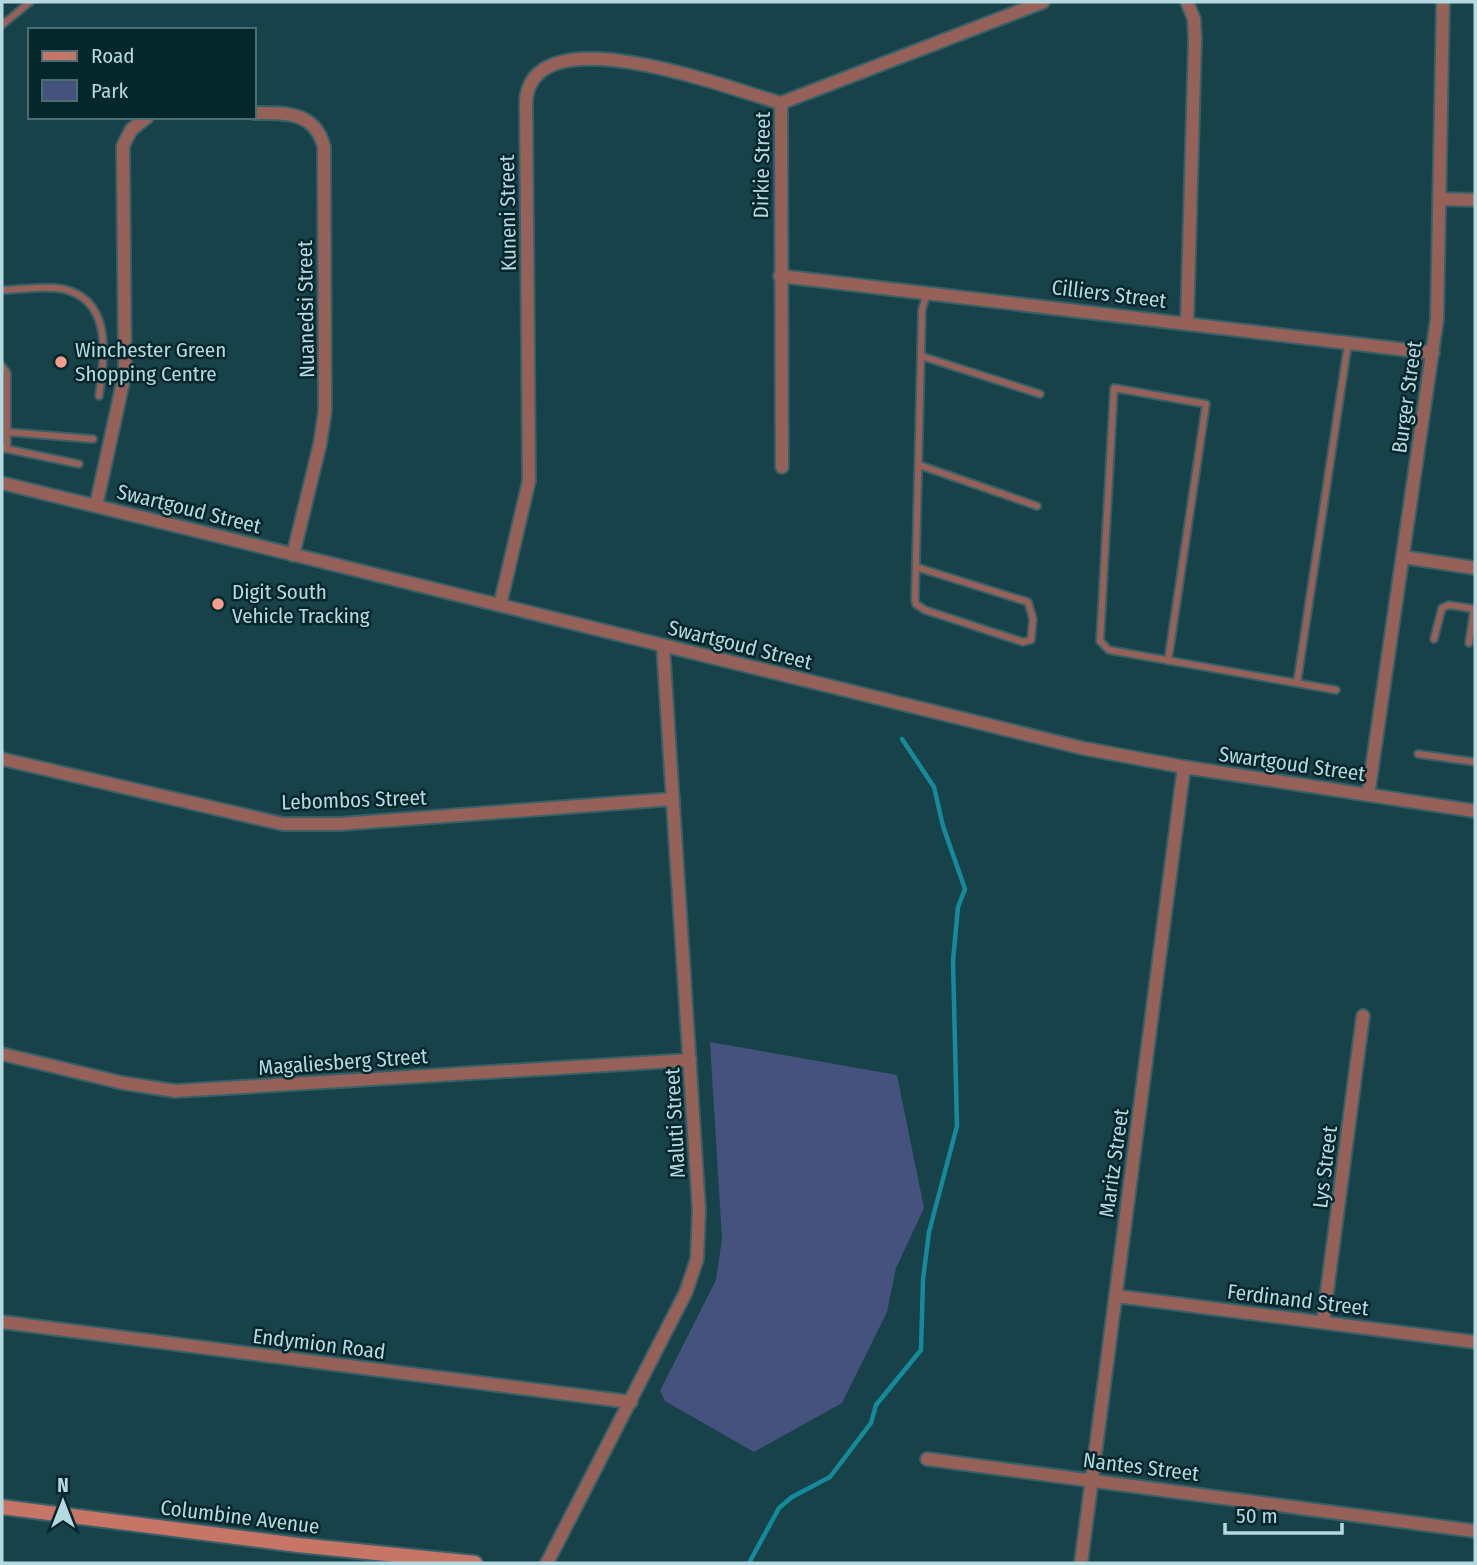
<svg xmlns="http://www.w3.org/2000/svg" width="1477" height="1565" font-family="'Fira Sans Condensed',sans-serif">
	<style>
		.green { fill: #45527e }
		.lines { fill: none; stroke-linecap: round; stroke-linejoin: round }
		.stream { stroke: #158a9b; stroke-width: 4.5 }
		.lane-casing { stroke: #376067; stroke-width: 10 }
		.street-casing { stroke: #376067; stroke-width: 16 }
		.secondary-casing { stroke: #376067; stroke-width: 18 }
		.lane { stroke: #966158; stroke-width: 6 }
		.street { stroke: #966158; stroke-width: 12 }
		.secondary { stroke: #c77567; stroke-width: 14 }
		.poi-dot { fill: #f59d8d; stroke: #05272c; stroke-width: 2.5 }
		.labels { text-anchor: middle; stroke-width: 5; stroke-linejoin: round; paint-order: stroke }
		.street-label { font-size: 21px; fill: #b5d9e0; stroke: #05272c }
		.poi-label { font-size: 21px; fill: #b5d9e0; stroke: #05272c; text-anchor: start }
	</style>
	<rect width="100%" height="100%" fill="#184249"/>
	<!-- green -->
	<path class="green" d="M710,1042L897,1075L924,1208L896,1268L887,1312L842,1403L754,1452L665,1401L660,1391L716,1280L722,1239Z"/>
	<g class="lines">
		<!-- stream -->
		<path class="stream" d="M749,1563L779,1508L792,1497L830,1477L871,1423L876,1405L921,1350L923,1280L929,1232L957,1126L953,961L958,907L965,889L943,826L934,787L902,739"/>
		<!-- lane casing -->
		<g class="lane-casing">
			<path id="lane" d="M2,25L30,2
				M2,290C20,290 45,285 63,289C114,301 104,357 99,396
				M921,356L1040,394
				M2,366L7,373V449
				M7,432L93,439
				M2,448L79,464
				M919,465L1037,506
				M916,567L1028,602L1033,619L1031,640L1023,642L925,610L916,604L915,600L922,310L927,293
				M1434,639L1442,608L1449,605L1475,609
				M1469,643L1474,609
				M1168,661L1206,404L1114,388L1100,641L1109,650L1336,690
				M1297,683L1348,344
				M1418,754L1475,762"/>
		</g>
		<!-- street casing -->
		<g class="street-casing">
			<path id="street" d="M1187,2L1194,19L1195,40L1187,324
				M781,103L782,467
				M781,103L1043,2
				M254,113C285,113 315,111 324,147L325,411L320,444L293,555
				M1439,199L1475,200
				M780,276L1433,353
				M2,483L1082,748L1184,767L1475,811
				M96,506L125,373L123,146L131,130L147,117
				M1403,557L1475,568
				M500,605L529,481L526,100C535,12 732,90 781,103
				M2,759L283,824H340L673,799
				M1368,795L1437,319L1443,2
				M2,1054L123,1083L175,1091L690,1060
				M1116,1296L1475,1342
				M2,1322L631,1402
				M1323,1322L1363,1016
				M927,1459L1475,1531
				M547,1563L686,1292L697,1259L699,1210L663,646
				M1081,1563L1184,767"/>
		</g>
		<!-- secondary casing -->
		<g class="secondary-casing">
			<path id="secondary" d="M2,1507L298,1545L475,1563"/>
		</g>
		<!-- lane -->
		<use href="#lane" class="lane"/>
		<!-- street -->
		<use href="#street" class="street"/>
		<!-- secondary -->
		<use href="#secondary" class="secondary"/>
	</g>
	<!-- markers -->
	<g class="poi-dot">
		<circle cx="61" cy="362" r="7"/>
		<circle cx="218" cy="604" r="7"/>
	</g>
	<g class="labels">
		<!-- street labels -->
		<g class="street-label">
			<text transform="translate(762 165) rotate(-89)" y="7">Dirkie Street</text>
			<text transform="translate(508 213) rotate(-91)" y="7">Kuneni Street</text>
			<text transform="translate(1109 294) rotate(7)" y="7">Cilliers Street</text>
			<text transform="translate(306 309) rotate(-91)" y="7">Nuanedsi Street</text>
			<text transform="translate(1407 397) rotate(-82)" y="7">Burger Street</text>
			<text transform="translate(189 509) rotate(14)" y="7">Swartgoud Street</text>
			<text transform="translate(740 645) rotate(14)" y="7">Swartgoud Street</text>
			<text transform="translate(1292 764) rotate(8)" y="7">Swartgoud Street</text>
			<text transform="translate(354 800) rotate(-2)" y="7">Lebombos Street</text>
			<text transform="translate(343 1062) rotate(-4)" y="7">Magaliesberg Street</text>
			<text transform="translate(675 1123) rotate(-93)" y="7">Maluti Street</text>
			<text transform="translate(1114 1163) rotate(-82)" y="7">Maritz Street</text>
			<text transform="translate(1325 1167) rotate(-83)" y="7">Lys Street</text>
			<text transform="translate(1298 1300) rotate(7)" y="7">Ferdinand Street</text>
			<text transform="translate(319 1344) rotate(7)" y="7">Endymion Road</text>
			<text transform="translate(1141 1467) rotate(7)" y="7">Nantes Street</text>
			<text transform="translate(240 1517) rotate(7)" y="7">Columbine Avenue</text>
		</g>
		<!-- poi labels -->
		<g class="poi-label">
			<text x="75" y="357">Winchester Green<tspan x="75" dy="24">Shopping Centre</tspan></text>
			<text x="232" y="599">Digit South<tspan x="232" dy="24">Vehicle Tracking</tspan></text>
		</g>
	</g>
	<!-- border -->
	<rect width="1477" height="1565" fill="none" stroke="#b5d9e0" stroke-width="7"/>
	<!-- legend -->
	<rect x="28" y="28" width="228" height="91" fill="#05272c" stroke="#4b6e74" stroke-width="2"/>
	<rect x="42" y="51" width="35" height="10" fill="#c77567" stroke="#4b6e74" stroke-width="2"/>
	<text x="91" y="63" font-size="21" fill="#b5d9e0">Road</text>
	<rect x="42" y="80" width="35" height="21" fill="#45527e" stroke="#4b6e74" stroke-width="2"/>
	<text x="91" y="98" font-size="21" fill="#b5d9e0">Park</text>
	<!-- north arrow -->
	<g transform="translate(63 1502)" stroke="#05272c" stroke-width="5" paint-order="stroke">
	<path d="M0-5L12 26L0 18L-12 26Z" fill="#b5d9e0"/>
	<text y="-10" font-size="19" font-weight="bold" text-anchor="middle" fill="#b5d9e0">N</text>
	</g>
	<!-- scale -->
	<path d="M1225 1523v10h117v-10" fill="none" stroke="#b5d9e0" stroke-width="3.5"/>
	<text x="1236" y="1523" font-size="21" fill="#b5d9e0" stroke="#05272c" stroke-width="5" paint-order="stroke">50 m</text>
</svg>
